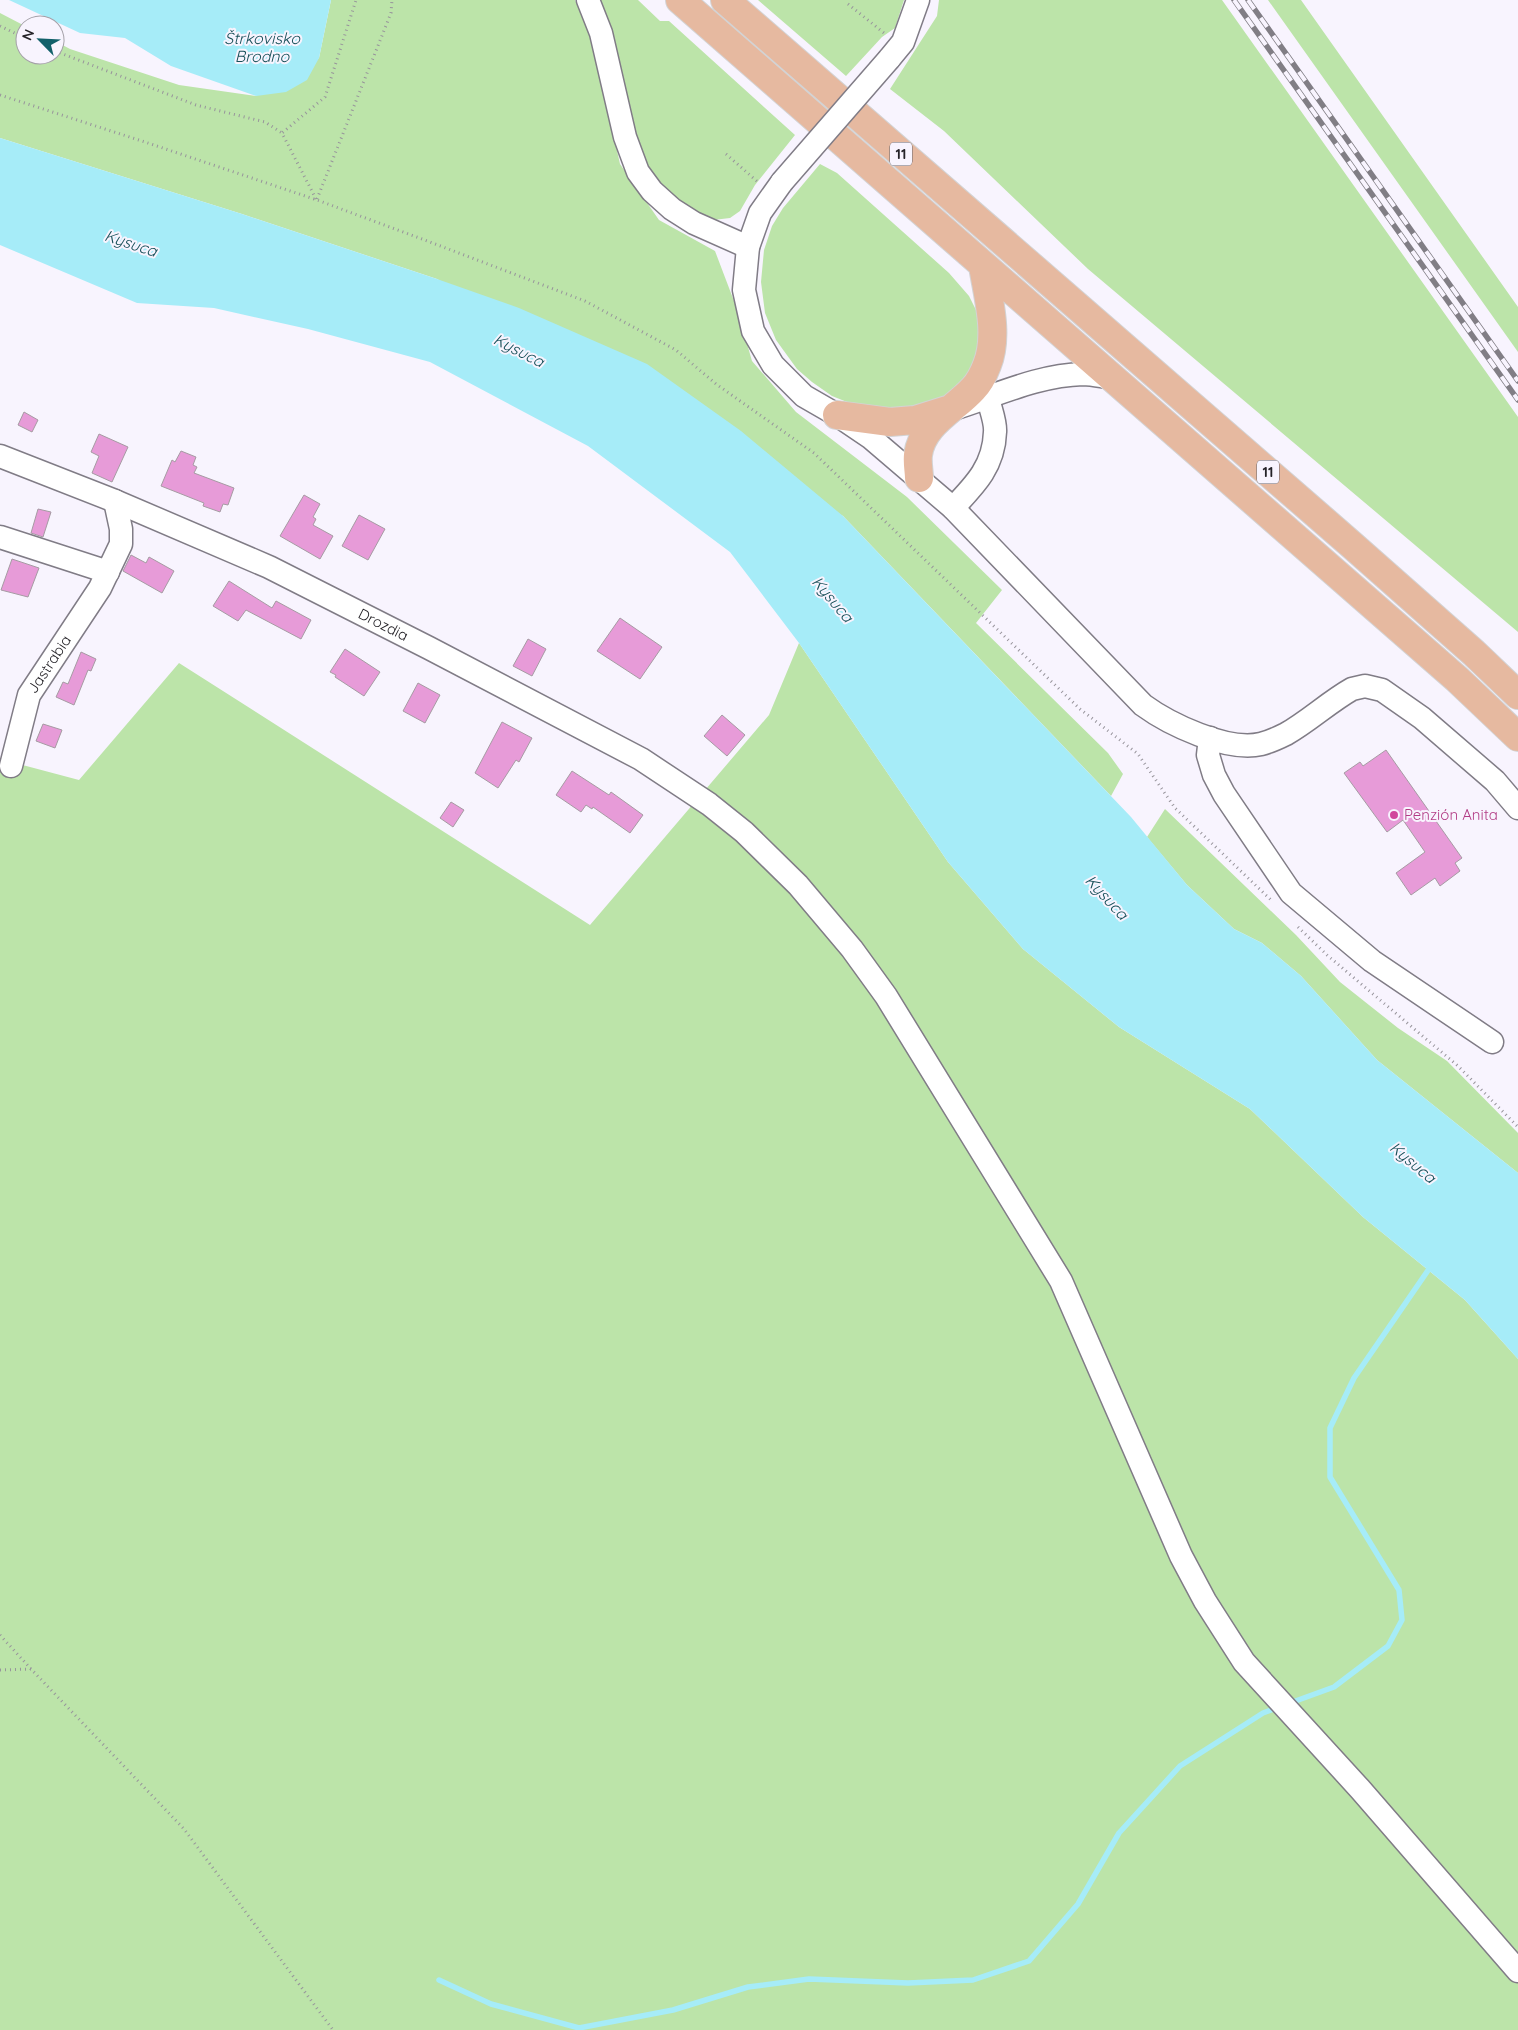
<svg xmlns="http://www.w3.org/2000/svg" width="1518" height="2030" font-family="Quicksand,sans-serif">
	<style>
		.green { fill: #bce4a9 }
		.water { fill: #a6ecf8 }
		.lines { fill: none; stroke-linecap: round; stroke-linejoin: round }
		.stream { stroke: #a6ecf8; stroke-width: 5.5 }
		.building { fill: #e79bd8; stroke: #a69ba3 }
		.minor-casing { stroke: #807c86; stroke-width: 25 }
		.major-casing { stroke: #d3d3d4; stroke-width: 30 }
		.path { stroke: #97949b; stroke-width: 3; stroke-dasharray: 1 4; stroke-linecap: butt }
		.minor { stroke: #fff; stroke-width: 22 }
		.major { stroke: #e6b9a0; stroke-width: 28 }
		.rail-casing { stroke: #817e85; stroke-width: 5.5 }
		.rail { stroke: #f8f4fe; stroke-width: 4; stroke-dasharray: 11; stroke-linecap: butt }
		.minor-bridge-casing { stroke: #807c86; stroke-width: 25; stroke-linecap: butt }
		.minor-bridge { stroke: #fff; stroke-width: 22 }
		.hotel-dot { fill: #d1479c; stroke: #f8f4fe; stroke-width: 2 }
		.labels { text-anchor: middle; stroke-width: 4; stroke-linejoin: round; paint-order: stroke }
		.shield { fill: #f8f4fe; stroke: #646268; stroke-width: 1 }
		.shield-label { font-size: 14px; font-weight: bold; fill: #252328 }
		.street-label { font-size: 15px; fill: #252328; stroke: #f8f4fe }
		.hotel-label { font-size: 15px; fill: #b23c85; stroke: #f8f4fe; text-anchor: start }
		.water-label { font-size: 16px; font-style: italic; fill: #164f58; stroke: #f8f4fe }
	</style>
	<rect width="100%" height="100%" fill="#f8f4fe"/>
	<!-- green -->
	<path class="green" d="M331,0H575L592,38L620,164L659,220L715,251L737,309L752,361L796,412L907,497L1002,590L976,623L1108,753L1123,774L1111,796L843,516L437,279L242,214L0,138V13L25,26V55H55V41L70,49L179,85L256,96L319,58Z
		M597,0H638L660,21H669L795,135L755,185L740,211L730,218L705,221L691,213L649,175L632,135Z
		M758,0H904L895,28L882,37L846,76Z
		M939,0H1222L1518,417V632L1088,269L944,131L890,89L937,16Z
		M1268,0H1301L1518,307V352Z
		M820,164L837,173L949,273L969,296L981,320L980,345L973,367L960,391L910,412L862,408L832,396L812,382L797,369L776,340L765,313L761,282L764,250L772,226L783,208Z
		M799,643L948,862L1023,949L1119,1027L1250,1109L1363,1217L1465,1300L1518,1359V2030H0V759L79,780L179,663L590,925L769,715Z
		M1165,809L1296,935L1340,982L1398,1028L1447,1061L1518,1133V1173L1377,1060L1301,976L1262,943L1234,929L1187,885L1147,837Z"/>
	<!-- water -->
	<path class="water" d="M9,0H331L319,58L307,80L286,92L256,96L171,66L125,38L80,33Z
		M0,138L242,214L437,279L519,308L647,364L741,431L843,516L1131,817L1187,885L1234,929L1262,943L1301,976L1377,1060L1518,1173V1359L1465,1300L1363,1217L1250,1109L1119,1027L1023,949L948,862L799,643L730,552L588,446L430,362L308,329L214,308L137,303L0,245Z"/>
	<g class="lines">
		<!-- stream -->
		<path class="stream" d="M1290,1703L1334,1687L1388,1646L1402,1620L1399,1590L1330,1477V1428L1354,1378L1431,1266
			M439,1980L491,2004L579,2028L673,2010L748,1987L809,1979L908,1983L973,1980L1029,1961L1078,1904L1119,1833L1180,1766L1263,1713L1279,1707"/>
	</g>
	<!-- building -->
	<path class="building" d="M24,412L38,420L32,432L18,425Z
		M99,434L128,447L112,482L92,473L99,456L91,452Z
		M181,451L196,457L193,465L197,467L194,473L234,488L228,505L223,504L220,512L203,506L204,503L161,486L172,460L175,462Z
		M304,495L320,504L313,517L316,519L313,525L333,536L320,559L280,536Z
		M38,509L51,512L43,537L31,533Z
		M359,515L385,529L368,560L342,546Z
		M131,555L146,563L149,557L174,571L162,593L123,571Z
		M12,559L39,568L28,597L1,590Z
		M229,581L272,608L276,601L311,620L301,639L246,610L238,621L213,606Z
		M620,618L662,647L640,679L597,651Z
		M528,639L546,649L532,676L513,666Z
		M345,649L380,672L364,696L335,677L336,675L330,672Z
		M81,652L96,659L91,671L88,670L74,705L56,697L63,682L68,684Z
		M418,683L440,695L425,723L403,711Z
		M722,715L745,735L727,756L704,736Z
		M502,722L532,738L519,762L516,760L498,788L475,773Z
		M43,724L62,730L55,748L36,741Z
		M1386,750L1462,858L1455,863L1460,871L1440,886L1435,878L1411,895L1396,873L1425,852L1403,820L1387,832L1344,773L1360,762L1363,766Z
		M572,771L609,795L611,792L643,815L630,833L593,807L592,809L586,805L581,812L556,795Z
		M451,802L464,810L453,827L440,818Z"/>
	<g class="lines">
		<!-- minor casing -->
		<g class="minor-casing">
			<g id="minor">
				<path d="M588,0L601,33L625,137L638,172L652,191L672,209L694,223L748,247"/>
				<path d="M889,59L903,42L918,0"/>
				<path d="M782,182L760,213L748,247L744,290L753,331L773,365L804,396L837,415L871,438L953,508L1143,705C1169,724 1227,752 1261,744C1269,742 1278,738 1286,734C1309,721 1329,702 1352,689L1365,686L1382,690L1422,718L1495,781L1518,808"/>
				<path d="M953,409C995,396 1038,375 1083,374C1093,374 1104,377 1114,378"/>
				<path id="s1" d="M0,456L115,501L269,567L429,648L641,759L709,804L744,832L798,885L852,949L886,996L1061,1281L1181,1556L1205,1601L1244,1662L1360,1789L1518,1971"/>
				<path d="M953,508C975,485 994,466 995,432C996,422 990,408 988,398"/>
				<path d="M0,537L108,572"/>
				<path d="M1210,738L1208,755L1214,775L1224,794L1291,893L1372,961L1492,1042"/>
				<path id="s2" d="M11,766L29,695L100,588L121,544V529L115,501"/>
			</g>
		</g>
		<!-- major casing -->
		<g class="major-casing">
			<path id="major" d="M680,0L1457,679L1518,737
				M725,0L1353,546L1474,653L1518,695
				M837,415L890,422L915,420L947,410
				M919,478C919,471 917,463 918,455C922,424 954,410 973,389C979,383 984,373 987,365C999,335 988,297 983,266"/>
		</g>
		<!-- path -->
		<path class="path" d="M848,4L884,33
			M0,26L25,38
			M55,51L196,105L265,122L282,133
			M0,95L145,142L317,200L422,239L585,301L676,350L716,384L814,453L1080,709L1138,754L1175,808L1271,900
			M726,154L759,183
			M316,199L282,133L325,97L356,0
			M317,199L391,13L392,0
			M1298,927L1327,955L1458,1066L1518,1127
			M0,1635L31,1669
			M0,1670L31,1669L184,1829L333,2030"/>
		<!-- minor -->
		<use href="#minor" class="minor"/>
		<!-- major -->
		<use href="#major" class="major"/>
		<!-- rail casing -->
		<g class="rail-casing">
			<path id="rail" d="M1234,0L1518,400
				M1248,0L1518,381"/>
		</g>
		<!-- rail -->
		<use href="#rail" class="rail"/>
		<!-- minor-bridge casing -->
		<g class="minor-bridge-casing">
			<path id="minor-bridge" d="M782,182L889,59"/>
		</g>
		<!-- minor-bridge -->
		<use href="#minor-bridge" class="minor-bridge"/>
	</g>
	<!-- markers -->
	<circle class="hotel-dot" cx="1394" cy="815" r="5"/>
	<g class="labels">
		<!-- shield labels -->
		<g class="shield">
			<rect x="890" y="142.5" width="22" height="23" rx="4"/>
			<rect x="1257" y="460.5" width="22" height="23" rx="4"/>
		</g>
		<g class="shield-label">
			<text x="901" y="159">11</text>
			<text x="1268" y="477">11</text>
		</g>
		<!-- street labels -->
		<g class="street-label">
			<text dy="5" stroke="none"><textPath href="#s1" startOffset="419">Drozdia</textPath></text>
			<text dy="5" stroke="none"><textPath href="#s2" startOffset="110">Jastrabia</textPath></text>
		</g>
		<!-- hotel labels -->
		<g class="hotel-label">
			<text x="1404" y="820">Penzión Anita</text>
		</g>
		<!-- water labels -->
		<g class="water-label">
			<text x="262" y="44">Štrkovisko<tspan x="262" dy="18">Brodno</tspan></text>
			<text transform="translate(131 243) rotate(18)" y="6">Kysuca</text>
			<text transform="translate(519 350) rotate(27)" y="6">Kysuca</text>
			<text transform="translate(833 599) rotate(50)" y="6">Kysuca</text>
			<text transform="translate(1107 897) rotate(47)" y="6">Kysuca</text>
			<text transform="translate(1413 1162) rotate(40)" y="6">Kysuca</text>
		</g>
	</g>
	<!-- north arrow -->
	<g transform="translate(40 40) rotate(294)"><circle r="24" fill="#f8f4fe" stroke="#a4a0a8"/>
	<path d="M0-4L9 19L0 12L-9 19Z" fill="#12606a"/>
	<text y="-8" font-size="14" font-weight="bold" text-anchor="middle" fill="#252328">N</text>
	</g>
</svg>
